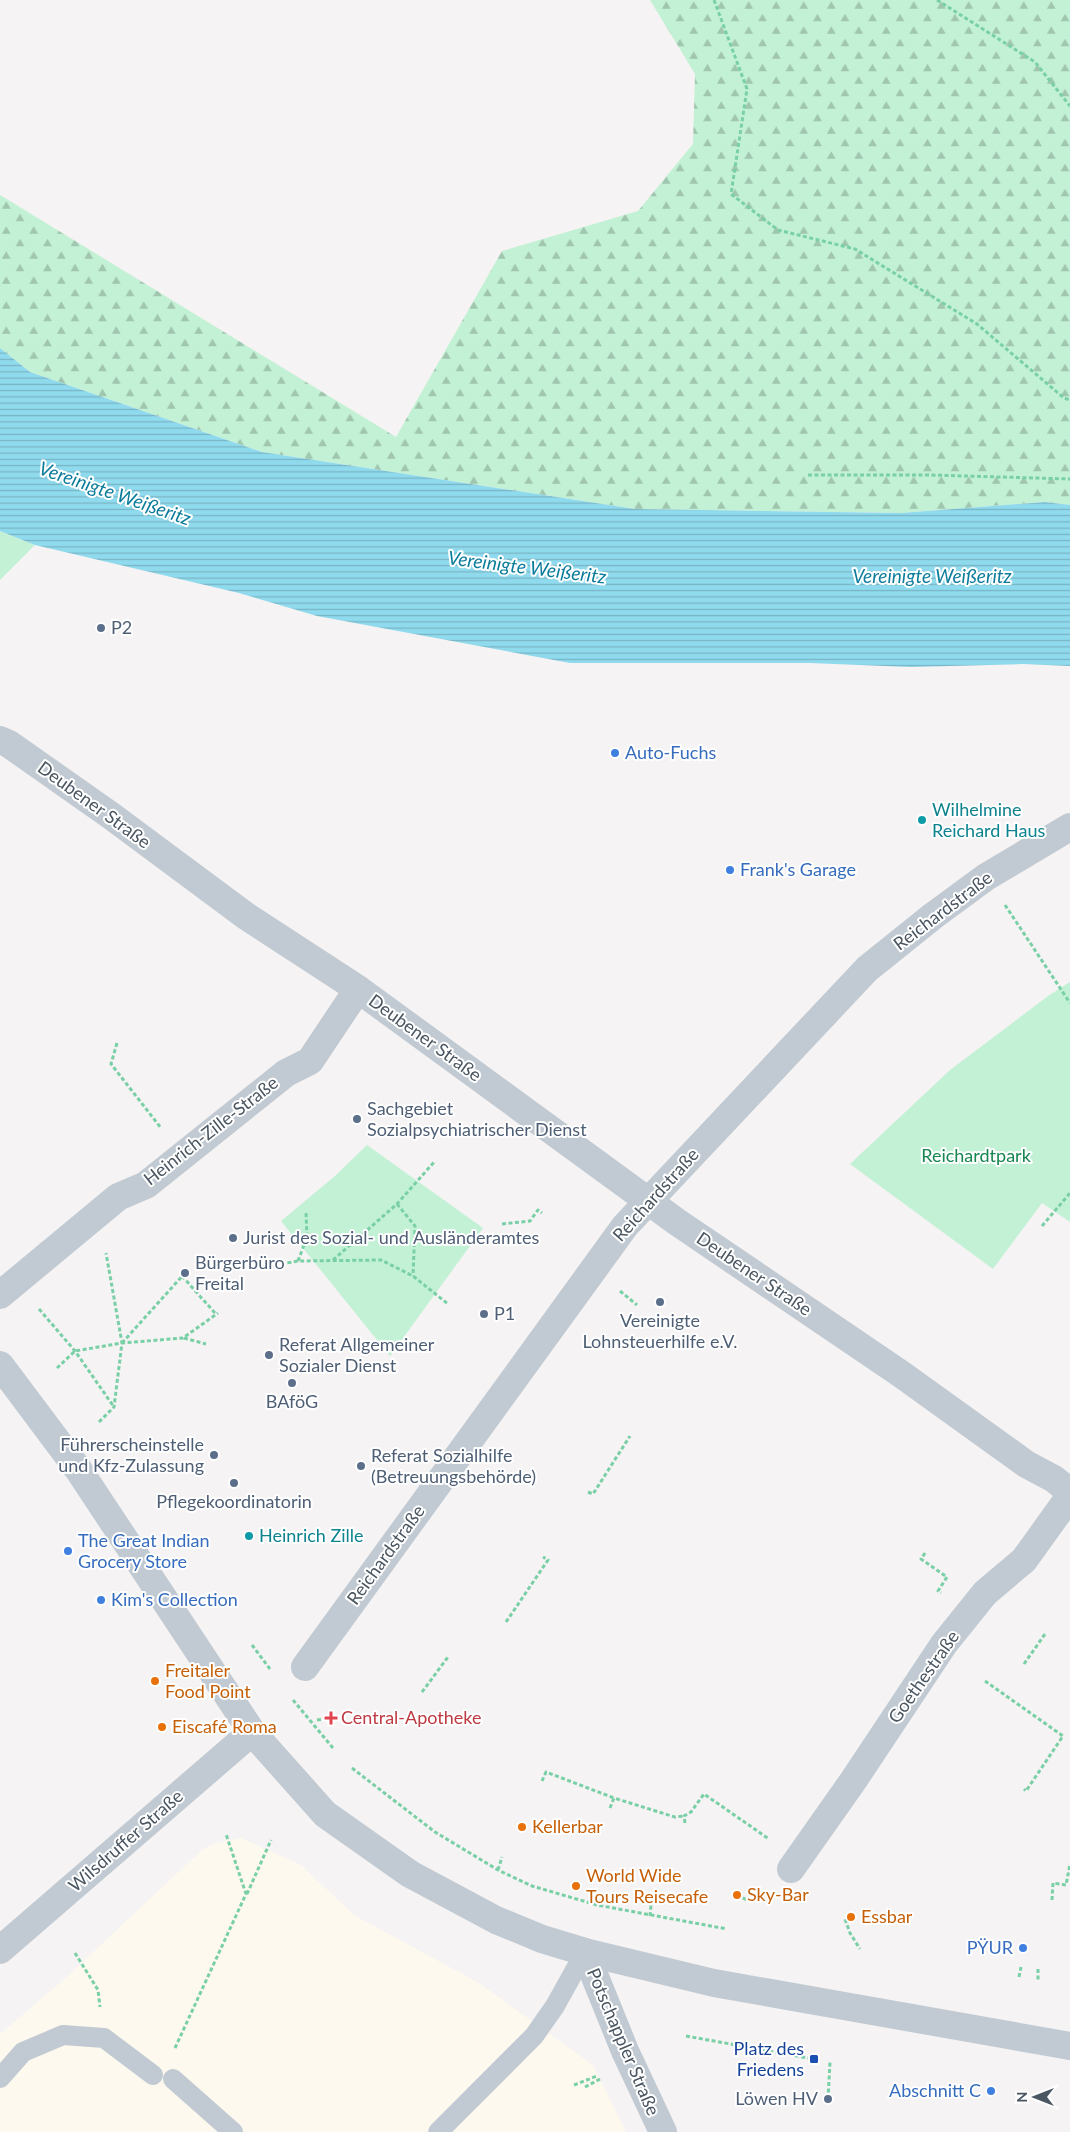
<svg xmlns="http://www.w3.org/2000/svg" width="1070" height="2132" font-family="Lato,sans-serif">
	<style>
		.commercial { fill: #fdf9ef }
		.green { fill: #c3f1d5 }
		.forest { fill: url(#forest-firs) }
		.water { fill: url(#water-rules) }
		.lines { fill: none; stroke-linecap: round; stroke-linejoin: round }
		.path { stroke: #7ad0a6; stroke-width: 3; stroke-dasharray: 4 2.5; stroke-linecap: butt }
		.service { stroke: #c1cad2; stroke-width: 20 }
		.minor { stroke: #c1cad2; stroke-width: 28 }
		.tertiary { stroke: #c1cad2; stroke-width: 28 }
		.service-dot { fill: #5c6f8a; stroke: #fff; stroke-width: 2 }
		.shop-dot { fill: #3f7fe0; stroke: #fff; stroke-width: 2 }
		.culture-dot { fill: #0f9aa8; stroke: #fff; stroke-width: 2 }
		.food-dot { fill: #e8710a; stroke: #fff; stroke-width: 2 }
		.health-dot { fill: #e0444e; stroke: #fff; stroke-width: 2 }
		.transit-dot { fill: #1a4fb4; stroke: #fff; stroke-width: 2 }
		.labels { text-anchor: middle; stroke-width: 4; stroke-linejoin: round; paint-order: stroke }
		.service-label { font-size: 18px; fill: #4e5e75; stroke: #fff; text-anchor: start }
		.shop-label { font-size: 18px; fill: #366cbe; stroke: #fff; text-anchor: start }
		.street-label { font-size: 18px; fill: #4a5661; stroke: #fff }
		.culture-label { font-size: 18px; fill: #0d838f; stroke: #fff; text-anchor: start }
		.park-label { font-size: 18px; fill: #17864f; stroke: #fff }
		.food-label { font-size: 18px; fill: #c56008; stroke: #fff; text-anchor: start }
		.health-label { font-size: 18px; fill: #be3a42; stroke: #fff; text-anchor: start }
		.transit-label { font-size: 18px; fill: #164399; stroke: #fff; text-anchor: end }
		.water-label { font-size: 19px; font-style: italic; fill: #0c7c9b; stroke: #fff }
	</style>
	<defs>
		<pattern id="forest-firs" width="22" height="20" patternUnits="userSpaceOnUse" patternTransform="scale(1.25)"><rect width="22" height="20" fill="#c3f1d5"/><path d="M5 1l3.5 6h-7zM16 11l3.5 6h-7z" fill="#a0c6b0"/></pattern>
		<pattern id="water-rules" width="6" height="5" patternUnits="userSpaceOnUse" patternTransform="scale(1.25)"><rect width="6" height="5" fill="#90daee"/><path d="M0 2.5h6" fill="none" stroke="#78b4c4"/></pattern>
	</defs>
	<rect width="100%" height="100%" fill="#f5f3f3"/>
	<!-- commercial -->
	<path class="commercial" d="M241,1838L301,1865L354,1915L479,1983L593,2065L626,2132H0V2034L61,1982L203,1849L216,1843Z"/>
	<!-- green -->
	<path class="green" d="M0,531L35,545L0,580Z
		M1070,982V1222L1042,1203L993,1269L850,1164L950,1070L1048,996Z
		M367,1145L483,1228L390,1356L281,1221L335,1176Z"/>
	<!-- forest -->
	<path class="forest" d="M650,0H1070V505L1045,502L901,513L635,509L262,452L30,372L0,348V195L396,437L502,251L638,211L693,144L695,74Z"/>
	<!-- water -->
	<path class="water" d="M0,348L30,372L262,452L635,509L901,513L1045,502L1070,505V666L1023,664L911,667L809,663H570L317,616L239,593L35,545L0,531Z"/>
	<g class="lines">
		<!-- path -->
		<path class="path" d="M714,0L747,89L731,194L778,230L855,249L977,324L1064,398L1070,400
			M937,0L1035,62L1070,106
			M808,475H931L1070,479
			M1005,905L1070,1003
			M117,1043L111,1064L161,1128
			M397,1204L415,1226L413,1276
			M502,1224L530,1221L538,1210L542,1213
			M1042,1226L1070,1193
			M333,1260L397,1204L435,1161
			M298,1261L307,1237L306,1212
			M281,1264L298,1261L381,1260L413,1276L448,1304
			M182,1276L215,1313
			M620,1291L637,1305
			M39,1309L75,1351L114,1407
			M184,1338L206,1344
			M122,1343L185,1273
			M57,1368L75,1351L122,1343L183,1338L218,1313
			M99,1422L114,1407L122,1343L106,1253
			M588,1492L593,1494L630,1436
			M925,1553L921,1559L947,1577L938,1591L941,1593
			M506,1622L548,1560L543,1557
			M252,1645L270,1669
			M1024,1664L1045,1634
			M985,1681L1063,1736L1026,1791L1024,1789
			M422,1692L448,1657
			M293,1700L333,1748
			M317,1720L331,1718
			M352,1768L435,1832L498,1870L532,1886L597,1905L727,1929
			M542,1781L546,1772L614,1798
			M610,1808L614,1798L675,1817L684,1816
			M685,1823L684,1816L691,1812L704,1794L769,1839
			M498,1870L502,1857
			M247,1894L271,1840
			M737,1895L747,1900
			M1052,1900L1053,1883L1066,1885L1070,1864
			M650,1916L651,1905
			M851,1917L845,1919L850,1933L860,1949
			M75,1953L98,1990L100,2007
			M1038,1969V1981
			M1019,1977L1021,1967
			M686,2036L814,2059
			M175,2048L246,1894L226,1834
			M574,2085L597,2076
			M585,2087L600,2079
			M828,2099L830,2062"/>
		<!-- service -->
		<path class="service" d="M0,2078L23,2052L63,2035L104,2038L153,2075
			M173,2079L233,2132
			M438,2132L534,2036L555,2006L585,1952"/>
		<!-- minor -->
		<path class="minor" d="M0,740L9,744L110,815L246,916L358,989L677,1222L901,1374L1026,1464L1054,1479L1070,1492
			M0,1295L118,1197L146,1185L286,1073L310,1061L358,989
			M305,1667L625,1226L867,969L933,916L986,877L1070,827
			M791,1869L853,1781L944,1644L985,1593L1024,1560L1070,1496
			M585,1952L625,2051L663,2132"/>
		<!-- tertiary -->
		<path class="tertiary" d="M0,1365L78,1469L252,1732L325,1814L410,1874L496,1920L542,1939L585,1952L714,1983L1070,2046
			M0,1950L252,1732"/>
	</g>
	<!-- markers -->
	<g class="service-dot">
		<circle cx="101" cy="628" r="5"/>
		<circle cx="357" cy="1119" r="5"/>
		<circle cx="233" cy="1238" r="5"/>
		<circle cx="185" cy="1273" r="5"/>
		<circle cx="660" cy="1302" r="5"/>
		<circle cx="484" cy="1314" r="5"/>
		<circle cx="269" cy="1355" r="5"/>
		<circle cx="292" cy="1383" r="5"/>
		<circle cx="214" cy="1455" r="5"/>
		<circle cx="361" cy="1466" r="5"/>
		<circle cx="234" cy="1483" r="5"/>
		<circle cx="828" cy="2099" r="5"/>
	</g>
	<g class="shop-dot">
		<circle cx="615" cy="753" r="5"/>
		<circle cx="730" cy="870" r="5"/>
		<circle cx="68" cy="1551" r="5"/>
		<circle cx="101" cy="1600" r="5"/>
		<circle cx="1023" cy="1948" r="5"/>
		<circle cx="991" cy="2091" r="5"/>
	</g>
	<g class="culture-dot">
		<circle cx="922" cy="820" r="5"/>
		<circle cx="249" cy="1536" r="5"/>
	</g>
	<g class="food-dot">
		<circle cx="155" cy="1681" r="5"/>
		<circle cx="162" cy="1727" r="5"/>
		<circle cx="522" cy="1827" r="5"/>
		<circle cx="576" cy="1886" r="5"/>
		<circle cx="737" cy="1895" r="5"/>
		<circle cx="851" cy="1917" r="5"/>
	</g>
	<path class="health-dot" d="M328.5 1710.5h5v5h5v5h-5v5h-5v-5h-5v-5h5z"/>
	<rect class="transit-dot" x="809" y="2054" width="10" height="10" rx="2.5"/>
	<g class="labels">
		<!-- service labels -->
		<g class="service-label">
			<text x="111" y="634">P2</text>
			<text x="367" y="1115">Sachgebiet<tspan x="367" dy="21">Sozialpsychiatrischer Dienst</tspan></text>
			<text x="243" y="1244">Jurist des Sozial- und Ausländeramtes</text>
			<text x="195" y="1269">Bürgerbüro<tspan x="195" dy="21">Freital</tspan></text>
			<text x="494" y="1320">P1</text>
			<text x="660" y="1327" text-anchor="middle">Vereinigte<tspan x="660" dy="21">Lohnsteuerhilfe e.V.</tspan></text>
			<text x="279" y="1351">Referat Allgemeiner<tspan x="279" dy="21">Sozialer Dienst</tspan></text>
			<text x="292" y="1408" text-anchor="middle">BAföG</text>
			<text x="204" y="1451" text-anchor="end">Führerscheinstelle<tspan x="204" dy="21">und Kfz-Zulassung</tspan></text>
			<text x="371" y="1462">Referat Sozialhilfe<tspan x="371" dy="21">(Betreuungsbehörde)</tspan></text>
			<text x="234" y="1508" text-anchor="middle">Pflegekoordinatorin</text>
			<text x="818" y="2105" text-anchor="end">Löwen HV</text>
		</g>
		<!-- shop labels -->
		<g class="shop-label">
			<text x="625" y="759">Auto-Fuchs</text>
			<text x="740" y="876">Frank's Garage</text>
			<text x="78" y="1547">The Great Indian<tspan x="78" dy="21">Grocery Store</tspan></text>
			<text x="111" y="1606">Kim's Collection</text>
			<text x="1013" y="1954" text-anchor="end">PŸUR</text>
			<text x="981" y="2097" text-anchor="end">Abschnitt C</text>
		</g>
		<!-- street labels -->
		<g class="street-label">
			<text transform="translate(94 805) rotate(36)" y="6">Deubener Straße</text>
			<text transform="translate(943 911) rotate(-37)" y="6">Reichardstraße</text>
			<text transform="translate(425 1038) rotate(36)" y="6">Deubener Straße</text>
			<text transform="translate(211 1131) rotate(-38)" y="6">Heinrich-Zille-Straße</text>
			<text transform="translate(656 1195) rotate(-48)" y="6">Reichardstraße</text>
			<text transform="translate(754 1274) rotate(34)" y="6">Deubener Straße</text>
			<text transform="translate(386 1555) rotate(-54)" y="6">Reichardstraße</text>
			<text transform="translate(924 1677) rotate(-55)" y="6">Goethestraße</text>
			<text transform="translate(126 1841) rotate(-41)" y="6">Wilsdruffer Straße</text>
			<text transform="translate(623 2042) rotate(67)" y="6">Potschappler Straße</text>
		</g>
		<!-- culture labels -->
		<g class="culture-label">
			<text x="932" y="816">Wilhelmine<tspan x="932" dy="21">Reichard Haus</tspan></text>
			<text x="259" y="1542">Heinrich Zille</text>
		</g>
		<!-- park labels -->
		<g class="park-label">
			<text x="976" y="1162">Reichardtpark</text>
		</g>
		<!-- food labels -->
		<g class="food-label">
			<text x="165" y="1677">Freitaler<tspan x="165" dy="21">Food Point</tspan></text>
			<text x="172" y="1733">Eiscafé Roma</text>
			<text x="532" y="1833">Kellerbar</text>
			<text x="586" y="1882">World Wide<tspan x="586" dy="21">Tours Reisecafe</tspan></text>
			<text x="747" y="1901">Sky-Bar</text>
			<text x="861" y="1923">Essbar</text>
		</g>
		<!-- health labels -->
		<g class="health-label">
			<text x="341" y="1724">Central-Apotheke</text>
		</g>
		<!-- transit labels -->
		<g class="transit-label">
			<text x="804" y="2055">Platz des<tspan x="804" dy="21">Friedens</tspan></text>
		</g>
		<!-- water labels -->
		<g class="water-label">
			<text transform="translate(115 493) rotate(19)" y="7">Vereinigte Weißeritz</text>
			<text transform="translate(527 567) rotate(7)" y="7">Vereinigte Weißeritz</text>
			<text x="932" y="583">Vereinigte Weißeritz</text>
		</g>
	</g>
	<!-- north arrow -->
	<g transform="translate(1035 2097) rotate(270)" stroke="#ffffff" stroke-width="4" paint-order="stroke">
	<path d="M0-4L9 19L0 12L-9 19Z" fill="#4a5661"/>
	<text y="-8" font-size="14" font-weight="bold" text-anchor="middle" fill="#4a5661">N</text>
	</g>
</svg>
